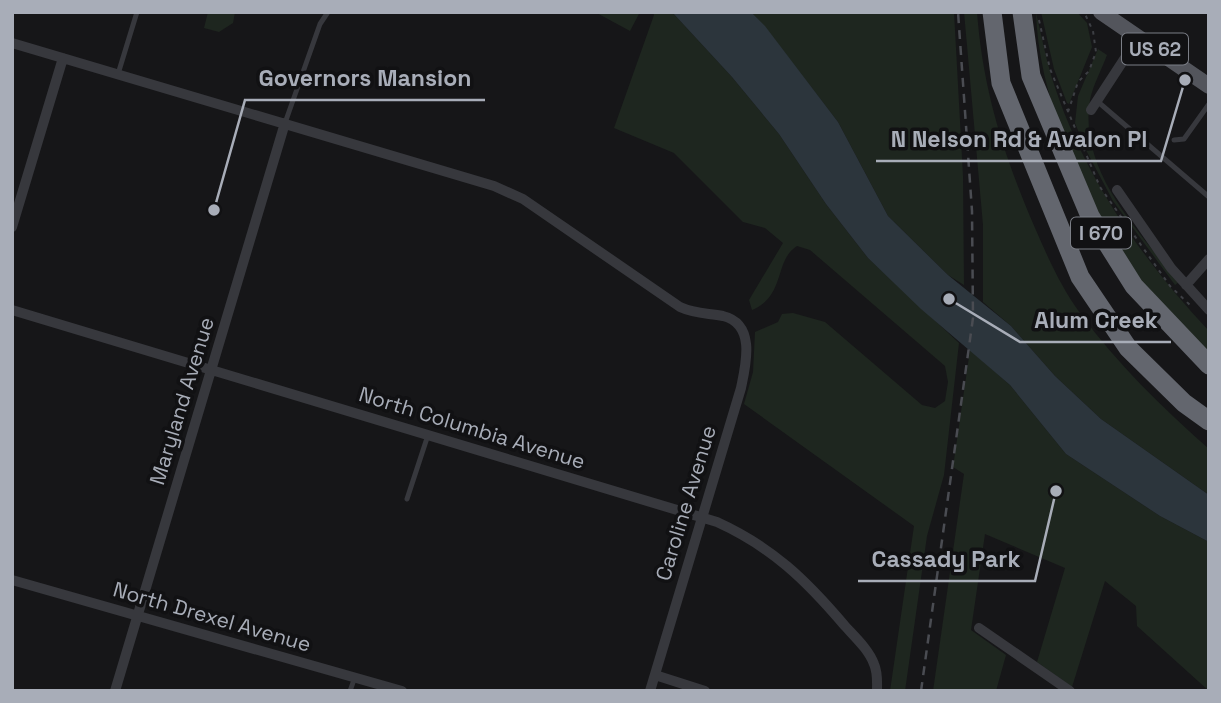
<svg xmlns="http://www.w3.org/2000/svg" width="1221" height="703" font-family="'Space Grotesk',sans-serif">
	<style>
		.green { fill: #1e261f }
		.water { fill: #2c353c }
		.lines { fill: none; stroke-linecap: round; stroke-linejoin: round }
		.path { stroke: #3d3f44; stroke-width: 2; stroke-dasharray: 3.5 5; stroke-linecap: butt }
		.service { stroke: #37383d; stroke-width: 5 }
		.minor { stroke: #37383d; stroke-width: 10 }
		.primary { stroke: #53555c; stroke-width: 16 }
		.motorway { stroke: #63666e; stroke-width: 19 }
		.rail { stroke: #4a4c52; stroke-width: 2.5; stroke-dasharray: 9 7; stroke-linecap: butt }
		.labels { text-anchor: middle; stroke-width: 7; stroke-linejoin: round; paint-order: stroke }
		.shield { fill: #111113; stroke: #7b7e86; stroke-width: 2 }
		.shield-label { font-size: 19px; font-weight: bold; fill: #a8adb8 }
		.street-label { font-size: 21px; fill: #a8adb8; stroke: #111113 }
		.leader { fill: none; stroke: #a8adb8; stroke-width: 2.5 }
		.callout-dot { fill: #a8adb8; stroke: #111113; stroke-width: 2.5 }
		.callout-label { font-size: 23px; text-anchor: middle; font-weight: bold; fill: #a8adb8; stroke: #111113; stroke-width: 7; stroke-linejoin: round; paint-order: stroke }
	</style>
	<rect width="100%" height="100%" fill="#161618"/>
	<!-- green -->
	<path class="green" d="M208,12H235L233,23L219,32L204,28Z
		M595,12H640L630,31Z
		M653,12H672L732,77L779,134L826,204L868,258L959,343L944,475L927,536L905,691H890L914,526L744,404L753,372L755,332L778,322L782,314L793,313L825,322L922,405L935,408L945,401L948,382L945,366L810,250L797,246C774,260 786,296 752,310L749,300L783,243L765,228L743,222L674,153L614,128L654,15Z
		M751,12H954L963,176L964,285L948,275L888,216L838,122L765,27Z
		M964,12H977C983,91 1004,156 1035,228C1048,258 1061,287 1080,313C1117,364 1162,407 1209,449V495L1101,419L1055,376L1011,326L983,302V225Z
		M1041,12H1077L1087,23L1092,47L1069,104L1067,103L1054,69Z
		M1036,13C1041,33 1045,55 1051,75C1081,173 1140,257 1209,331V355C1192,337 1172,320 1156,301C1096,226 1039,109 1036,13Z
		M1098,49L1107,55C1102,69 1093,85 1090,100C1078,170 1138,231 1179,282L1175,285L1113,201L1087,152L1075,123L1078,96Z
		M970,350L1010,385L1066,454L1160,516L1209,542V691L1137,626L1136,606L1105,581L1072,687L1037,662L1065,568L985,534L971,630L1006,655L996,691H933L964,474L953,467Z"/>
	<!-- water -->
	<path class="water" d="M672,12H751L765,26L838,122L888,216L948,275L1011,326L1055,376L1101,419L1209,495V542L1160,516L1066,454L1010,385L921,309L868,258L826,204L779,134L732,77Z"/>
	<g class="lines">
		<!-- path -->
		<path class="path" d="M1039,20L1050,69L1100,187L1170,286L1190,305
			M1068,112L1078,82L1089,71L1096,52L1093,31L1084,12"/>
		<!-- service -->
		<path class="service" d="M118,74L137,12
			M1097,101L1209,197
			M285,123L320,24L328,12
			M1174,140L1184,139L1209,104
			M407,499L428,435
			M350,691L355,677"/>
		<!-- minor -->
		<path class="minor" d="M12,43L494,186L523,199L680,307C695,314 708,313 723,316C756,324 746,364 741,388L650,691
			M1091,110L1138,38
			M1117,190L1171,268L1209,310
			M12,227L63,58
			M1186,285L1209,259
			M12,310L717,522C772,547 806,580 845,626C855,637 869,650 874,664C878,673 877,682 877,691
			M12,580L402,691
			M979,628L1070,691
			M655,675L705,691
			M115,691L285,123"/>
		<!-- primary -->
		<path class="primary" d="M1101,12L1209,86"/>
		<!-- motorway -->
		<path class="motorway" d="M992,12L1001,83L1080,277L1128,348L1184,403L1209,421
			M1022,12L1031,76L1090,216L1134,286L1209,365"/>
		<!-- rail -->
		<path class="rail" d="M921,691L973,318L972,211L958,12"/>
	</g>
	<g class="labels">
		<!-- shield labels -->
		<g class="shield">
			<rect x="1122" y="33.5" width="66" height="31" rx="5"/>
			<rect x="1071" y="217.5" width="60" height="31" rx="5"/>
		</g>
		<g class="shield-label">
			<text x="1155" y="56">US 62</text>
			<text x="1101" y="240">I 670</text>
		</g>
		<!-- street labels -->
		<g class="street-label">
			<text transform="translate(182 401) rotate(-73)" y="7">Maryland Avenue</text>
			<text transform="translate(472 428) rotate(17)" y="7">North Columbia Avenue</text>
			<text transform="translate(686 503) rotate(-73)" y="7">Caroline Avenue</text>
			<text transform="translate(212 617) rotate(16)" y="7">North Drexel Avenue</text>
		</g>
	</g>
	<!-- callouts -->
	<path class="leader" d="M214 210L245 100H485M1185 80L1161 161H876M949 299L1020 342H1171M1056 491L1035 581H858"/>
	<g class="callout-dot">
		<circle cx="214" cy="210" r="7"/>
		<circle cx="1185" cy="80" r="7"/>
		<circle cx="949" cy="299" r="7"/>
		<circle cx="1056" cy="491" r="7"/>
	</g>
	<g class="callout-label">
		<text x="365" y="86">Governors Mansion</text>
		<text x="1019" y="147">N Nelson Rd &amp; Avalon Pl</text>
		<text x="1096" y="328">Alum Creek</text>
		<text x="946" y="567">Cassady Park</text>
	</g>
	<!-- border -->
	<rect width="1221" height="703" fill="none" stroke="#a8adb8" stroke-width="28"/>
</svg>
